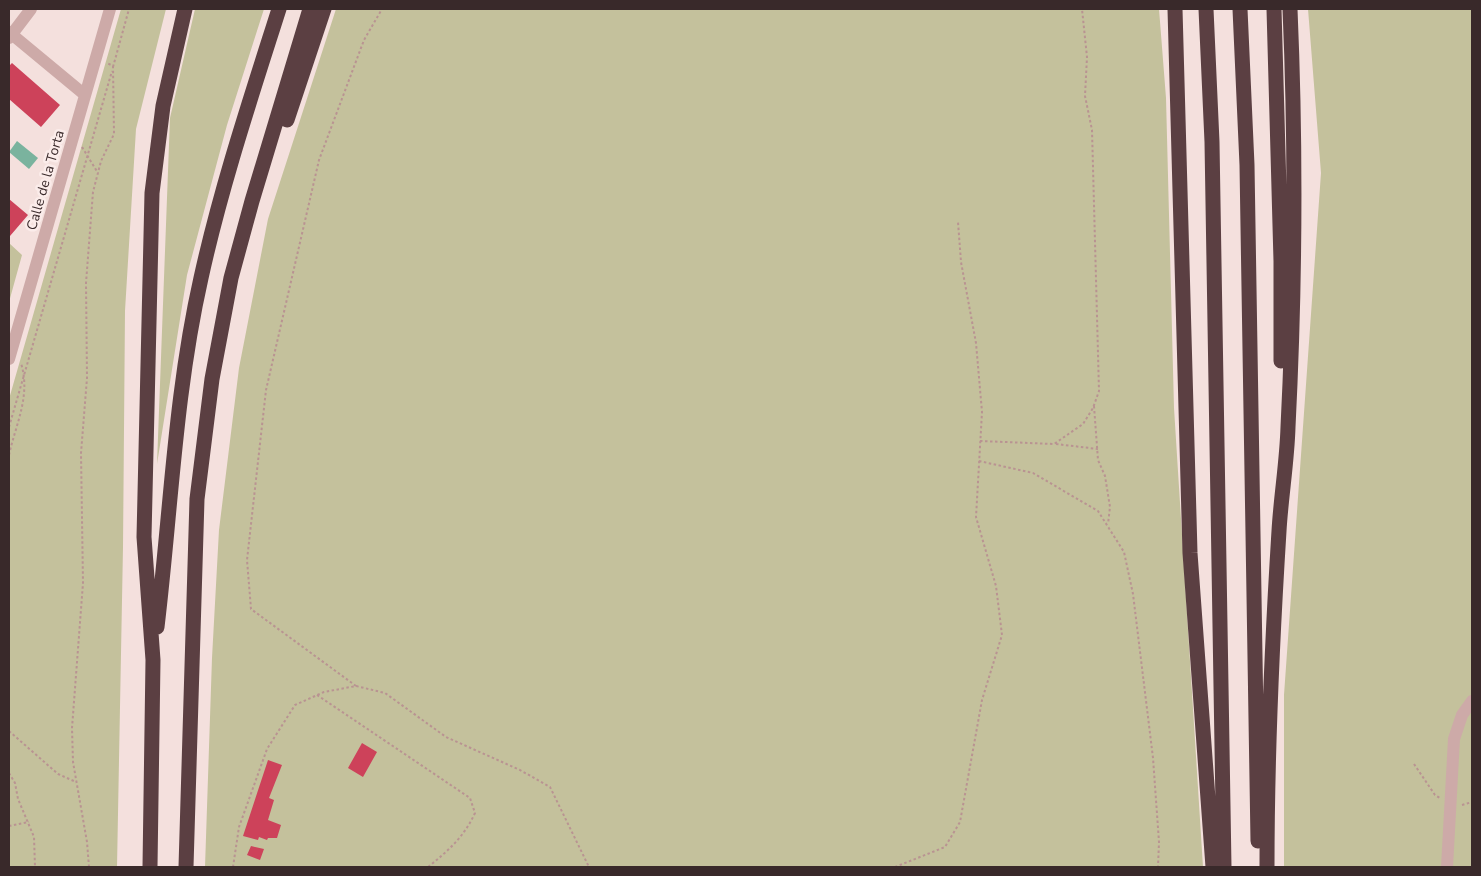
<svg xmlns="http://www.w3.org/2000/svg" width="1481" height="876" font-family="'Nunito Sans',sans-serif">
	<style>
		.green { fill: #c4c19c }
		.water { fill: #7ab39e }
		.building { fill: #cd425a }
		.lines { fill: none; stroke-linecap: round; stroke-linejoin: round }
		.path { stroke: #b99392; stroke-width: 2; stroke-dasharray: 2.5 2.5; stroke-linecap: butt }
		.minor { stroke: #cdaaa8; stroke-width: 12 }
		.highway { stroke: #5b3f42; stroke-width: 15 }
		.labels { text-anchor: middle; stroke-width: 5; stroke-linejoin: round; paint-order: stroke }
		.street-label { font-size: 14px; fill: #39292a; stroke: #fbecea }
	</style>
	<rect width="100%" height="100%" fill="#f4e0dd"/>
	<!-- green -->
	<path class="green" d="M121,9H166L136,129L125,311L123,547L117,867H9V399Z
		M195,9H264L227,125L187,275L157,464L170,118Z
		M336,9H1159L1166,98L1174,408L1203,867H205L212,658L219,530L239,368L268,219Z
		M1308,9H1472V867H1284V695L1321,173Z
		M9,243L22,255L9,302Z"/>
	<!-- water -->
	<path class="water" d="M17,141L38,158L29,169L9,152Z"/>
	<!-- building -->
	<path class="building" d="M12,63L60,105L41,127L9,99V66Z
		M9,199L28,215L10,236L9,235Z
		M362,743L377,752L363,777L348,768Z
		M268,760L282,765L269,798L274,800L268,820L281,825L277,838H268L267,840L259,837L258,840L243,836Z
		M251,846L264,849L260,860L247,855Z"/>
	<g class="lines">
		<!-- path -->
		<path class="path" d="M113,67L129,9
			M82,147L98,173
			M1094,406L1098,460L1105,476L1110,507L1108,524
			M9,427L112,71
			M980,441L1054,444L1083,424L1093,408L1099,391L1092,130L1085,96L1087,57L1082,9
			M1056,444L1098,449
			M9,455C16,423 31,396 21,363
			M979,461L1033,473L1098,511L1124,552L1133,594L1153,758L1159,842L1158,867
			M356,686L251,609L247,560L266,390L319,160L364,40L382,9
			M317,695L470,798L475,813C464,837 448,851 428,867
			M9,731L58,774L76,782
			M1414,764L1435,795L1440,798
			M9,773L15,783L18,799L34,837L35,867
			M1462,805L1472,802
			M9,826L29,822
			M89,867L87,842L73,762L72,728L83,583L81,453L87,378L86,283L93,192L101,161L114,134L113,66L107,63
			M233,867L239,827L267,749L295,705L324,692L356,686L385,693L446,737L520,770L550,787L589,867
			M895,867L945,847L960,822L982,700L1002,635L996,586L976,517L982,412L976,343L961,262L958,222"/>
		<!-- minor -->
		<path class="minor" d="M9,32L85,95
			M9,38L31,9
			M9,359L110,9
			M1447,867L1454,739L1462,715L1472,701"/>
		<!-- highway -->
		<path class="highway" d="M1175,9L1190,553L1213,867
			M1206,9L1212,142L1224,867
			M1240,9L1247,165L1258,841
			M1274,9L1281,261V361
			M287,120L324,9
			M157,627C171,510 175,393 201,278C221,187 251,97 279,9
			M150,867L153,660L144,537L152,193L163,106L185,9
			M186,867L197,499L212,379L231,278L252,201L310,9
			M1267,867C1267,755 1272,643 1279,531C1281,496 1287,462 1288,427C1295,288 1296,148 1290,9"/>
	</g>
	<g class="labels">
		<!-- street labels -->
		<g class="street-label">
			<text transform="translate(45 180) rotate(-74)" y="5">Calle de la Torta</text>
		</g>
	</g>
	<!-- border -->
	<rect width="1481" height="876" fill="none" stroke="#39292a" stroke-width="20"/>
</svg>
